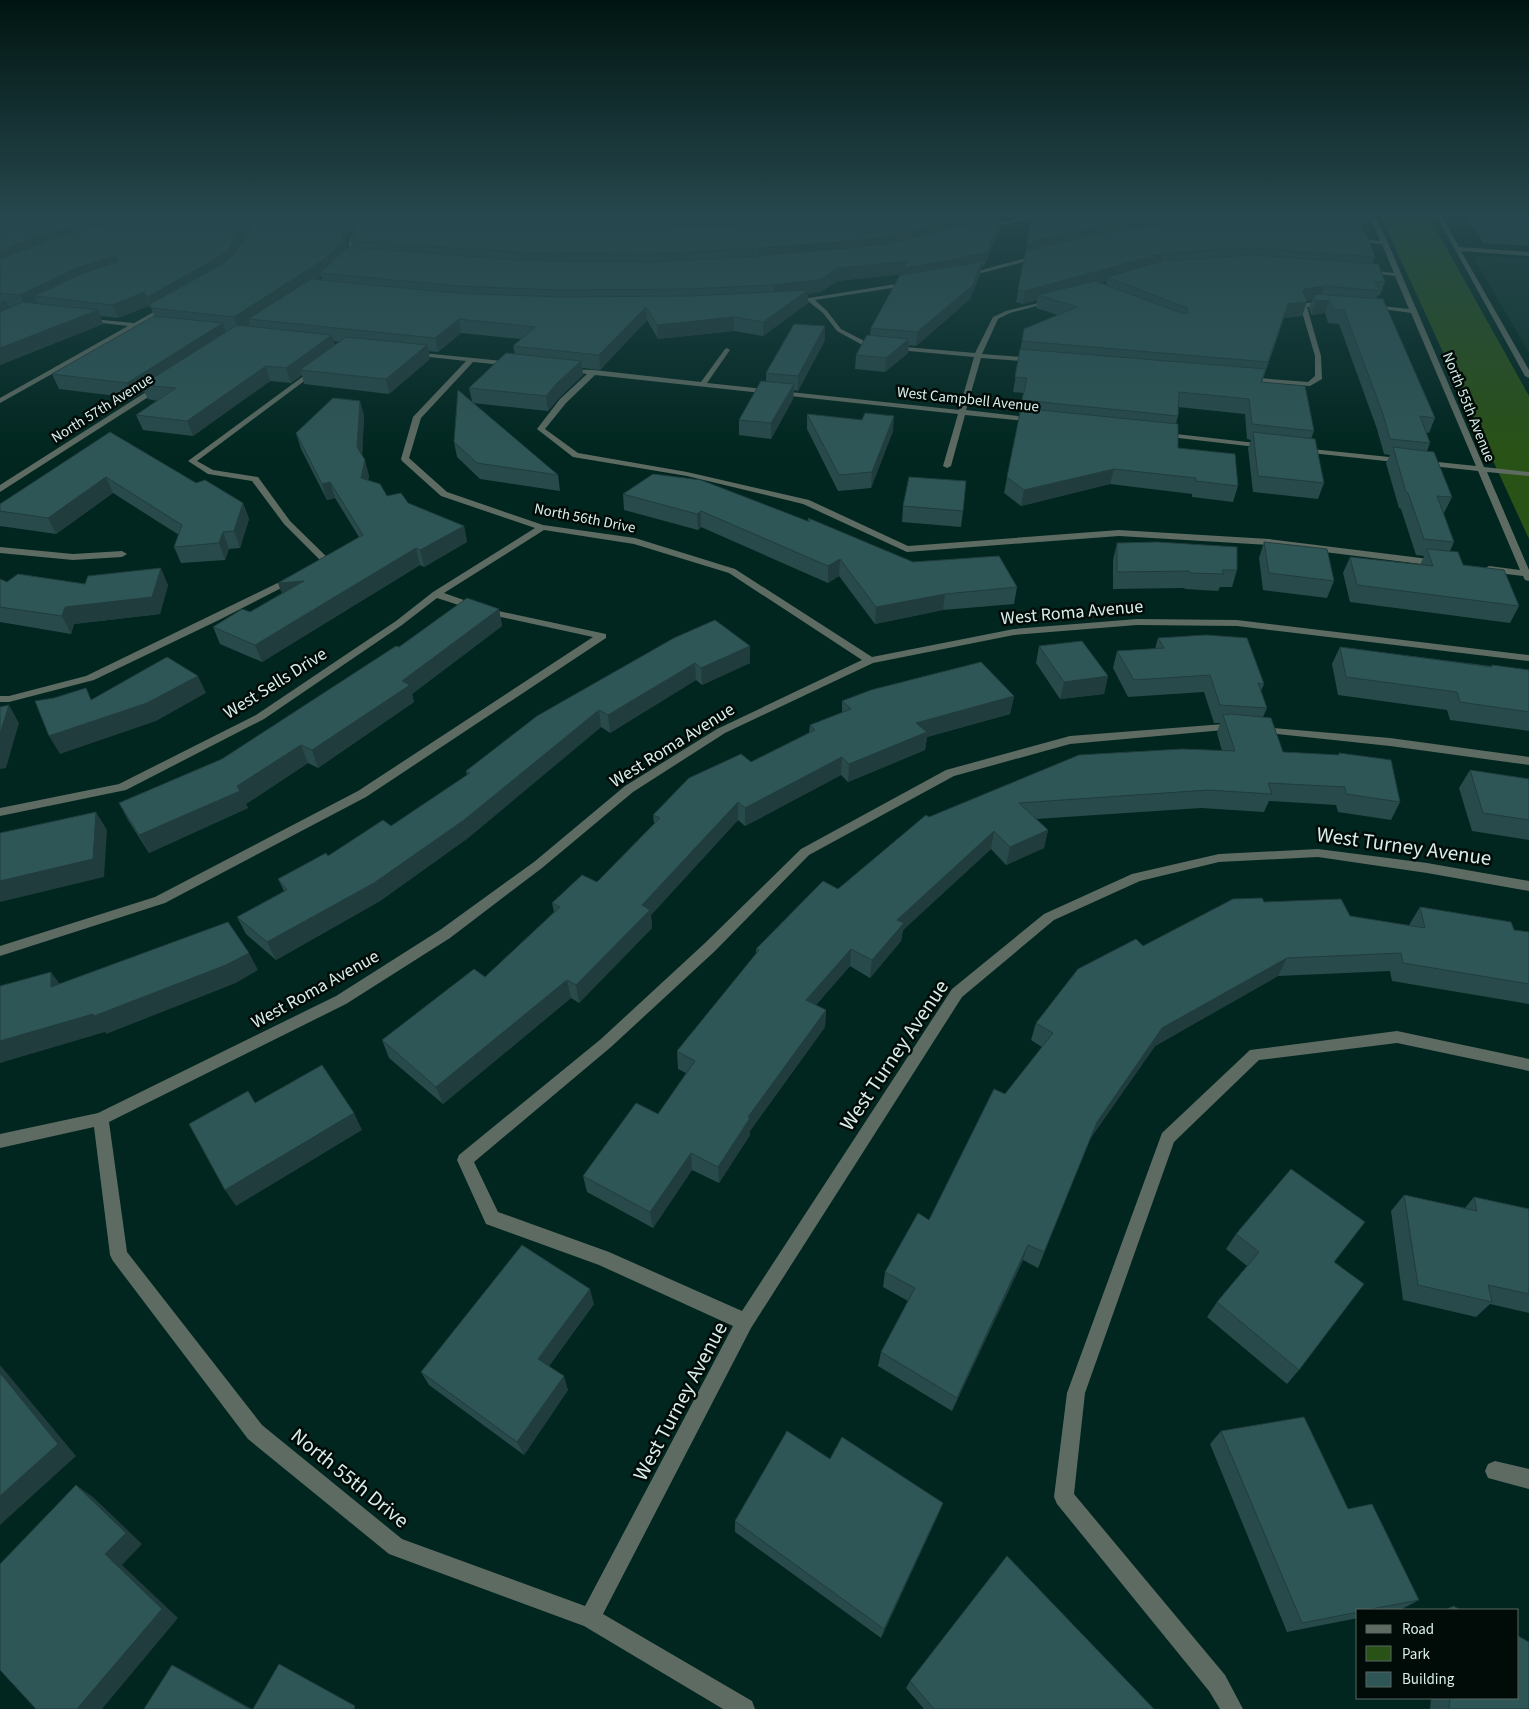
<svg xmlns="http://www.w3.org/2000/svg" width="1529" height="1709" font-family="'Source Sans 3',sans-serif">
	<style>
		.built { fill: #0e332c }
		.green { fill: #295216 }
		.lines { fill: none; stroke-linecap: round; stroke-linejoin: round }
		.minor { fill: #5e6b62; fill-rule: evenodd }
		.wall { fill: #284a4b; fill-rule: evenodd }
		.shaded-wall { fill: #213c3d }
		.building { fill: #2f5657; stroke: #213c3d }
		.labels { text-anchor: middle; stroke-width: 5; stroke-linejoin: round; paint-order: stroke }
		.far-street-label { font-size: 15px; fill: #daeee9; stroke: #010c09 }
		.street-label { font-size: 18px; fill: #daeee9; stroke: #010c09 }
		.near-street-label { font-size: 21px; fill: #daeee9; stroke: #010c09 }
	</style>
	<rect width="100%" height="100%" fill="#00261f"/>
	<!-- built -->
	<path class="built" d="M1483,256L1529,259V353L1475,260L1477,257Z"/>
	<!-- green -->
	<path class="green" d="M1380,215H1428L1529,396V539Z"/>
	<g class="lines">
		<!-- minor -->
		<path class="minor" d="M371,215H376L356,237L352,256L346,263H342L346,256L350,237Z
			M1032,215H1042L984,230L981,228Z
			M1369,215H1375L1388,243L1484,467L1529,472V476L1487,472L1529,570V581L1525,580L1523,576L1489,572L1484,569L1489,566L1520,570L1478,471L1302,452L1298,450L1302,448L1476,466L1411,313L1369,307L1372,305L1409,309L1395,276L1363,272L1366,270L1394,273L1382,244L1350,241L1353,239L1380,241Z
			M1436,215H1441L1459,247L1529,252V256L1461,251L1529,370V378L1525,376Z
			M1041,254L1043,257L966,277L963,275Z
			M909,282L911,285L815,300L827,311L841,329L870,344L975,353L993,317L1006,311L1055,299V301L1010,313L998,319L982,354L1034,358L1037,360L1034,362L981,358L966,410L1034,418L1038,420L1037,422L965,415L951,466L947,468L943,466L958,414L595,375L566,403L545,429L578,453L687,472L809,500L908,546L1119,530L1269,539L1437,560L1442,563L1437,566L1269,545L1119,536L907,552L803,504L687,476L573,457L537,429L560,399L587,374L565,371V369L594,370L701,382L725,349L727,348L730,350L707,383L959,410L974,357L866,347L837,331L823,313L808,301L793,303L790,301Z
			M1303,303L1327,302L1330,304L1327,306L1307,307L1321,356L1322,379L1310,386L1243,381V377H1246L1308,382L1315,376V356L1300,305Z
			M168,304L171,306L170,307L142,323L159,326V328L136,327L0,403V398L128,326L84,321L81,319L82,318L134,323Z
			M413,352L512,362L515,364L512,366L473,362L421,418L409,458L447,492L543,525L635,538L735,569L872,657L1014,629L1137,619L1237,620L1529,655V661L1237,626L1137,625L1014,635L873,663L725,733L633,792L542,868L450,938L346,1004L109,1122L127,1252L262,1425L402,1539L585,1606L733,1326L599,1265L486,1224L457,1160L459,1155L601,1039L705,943L801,849L946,770L1070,736L1224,724L1237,726L1239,728L1233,731L1224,730L1070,744L954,776L809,855L715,951L611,1047L474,1162L498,1212L609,1252L742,1311L952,989L1044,914L1132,874L1219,854L1318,849L1427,863L1529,881V891L1427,873L1318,857L1219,862L1140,881L1054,920L962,997L751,1328L603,1614L752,1701L755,1709H723L584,1626L389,1554L248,1439L113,1261L110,1255L94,1127L0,1148V1134L98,1113L336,996L440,930L534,862L625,786L717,729L862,660L729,573L634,544L544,530L444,593L489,609L606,634V638L366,797L165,903L0,956V946L155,897L358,791L593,637L483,613L437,598L402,625L264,719L126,790L0,816V808L119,784L256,715L396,621L433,592L535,528L441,496L402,461L401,459L413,417L466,361L411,355V353Z
			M313,369L319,370L197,461L213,470L258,477L290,521L331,561L316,569L311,566L320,560L284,524L252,481L208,474L188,461Z
			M157,385L164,387L0,492V485Z
			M1158,432L1265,444L1269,446L1265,448L1161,436H1158Z
			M0,547L73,554L122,551L127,554L122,557L73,560L0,553Z
			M294,575L299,578L297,580L219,620L94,680L9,702H0V696H9L86,676Z
			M1261,727L1390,738L1529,757V765L1390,746L1257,732L1255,730L1257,728Z
			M1397,1031L1529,1059V1071L1397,1043L1259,1060L1174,1142L1085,1393L1074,1494L1225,1675L1243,1709H1220L1209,1691L1057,1504L1054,1497L1067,1393L1162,1133L1250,1050Z
			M1495,1461L1529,1469V1489L1488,1478L1485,1471L1488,1464Z"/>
	</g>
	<!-- wall -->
	<path class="wall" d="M0,215H1006L1004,220L1001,221L1000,228L984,266L981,267L980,275L970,299L916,346L909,345L908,353L885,372L855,369L856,355L870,335L871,328L903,274L837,281L821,292L808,294V303L763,336L734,331L658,339L647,320L600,370L582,368L583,375L559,398L548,411L473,403L558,475L560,491L480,479L457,457L454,442L472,401L469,388L515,354L513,346L521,339L461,333L438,352L428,351L430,359L389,394L304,384L302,375L291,383L270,381L193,436L143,430L136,415L158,401L148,399L144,391L133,398L59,389L52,374L155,317L152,310L149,306L118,318L100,316L103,324L0,365ZM255,216H260L257,220ZM356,219H362L357,223ZM354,230L351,241L353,248L345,249L348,237ZM321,276L322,280L317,279ZM334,341L339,342L335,345Z
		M1033,215H1359L1363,226L1361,232L1375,257L1372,264L1385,282L1380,295H1378L1377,298L1435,418L1429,433L1426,432L1430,443L1427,451L1452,497L1444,513H1443L1454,542L1450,551L1463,565L1519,606L1510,623L1350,602L1343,573L1350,557L1420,565L1424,556L1416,555L1401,509L1399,508L1386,463L1390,455L1384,454L1377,429L1339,324L1328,323L1325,313L1311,315L1309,308L1312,300L1306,301L1302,316L1284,318L1262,382L1314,431L1311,439L1324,483L1318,499L1253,492L1248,448L1251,440L1247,439L1245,414L1178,407V416L1176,424L1178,448L1238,486L1233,502L1192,497V494L1110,484L1021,506L1004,493L1024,393L1013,392L1024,329L1058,315L1036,308L1037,300L1023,304L1016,302ZM1107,281L1106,285L1101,283Z
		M1464,215H1529V246L1483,243Z
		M825,340L798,391L794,390L793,399L771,439L739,435V420L766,381V373Z
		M807,414L862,420L893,431L871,488L838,491L807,429Z
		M364,415L362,455L369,476L368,481L387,496L408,503L464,526L467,542L424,567L420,565L262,662L220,644L213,627L250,612L282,593L359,537L335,498L327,500L301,449L296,433Z
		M110,432L196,483L243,503L249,519L240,548L229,549L225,560L181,563L174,547L179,535L113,493L56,534L0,526V511Z
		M623,494L808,522V518L913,562L1017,587L1014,604L943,610L875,624L839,576L828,583L701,527L698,530L624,510Z
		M903,506L963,511L961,527L902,522Z
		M1264,542L1334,581L1327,598L1263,590L1259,558Z
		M1117,543L1237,570L1232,587H1220L1218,591L1185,589L1184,588L1113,589V560Z
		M0,579L7,582L85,584L168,585L160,614L74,624L71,634L0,622Z
		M499,609L502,626L412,694L414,702L318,768L308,763L246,804L248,808L149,853L128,820L119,803L222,759L399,647Z
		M674,638L750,646V663L702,685L696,680L610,733L601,727L468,838L380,901L276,960L246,934L237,917L284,891L278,879L391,826L467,775L466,771Z
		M1158,638L1264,684L1261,691L1267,708L1263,717L1283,752L1338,755L1339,753L1400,802L1391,820L1338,812L1336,805L1269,801L1264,812L1201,808L1036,819L1048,830L1044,848L1006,865L991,849L903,930L901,941L870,978L850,966L816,1005L826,1010L825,1027L750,1131V1135L719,1183L692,1170L653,1228L587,1192L583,1176L658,1114L686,1073L678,1069L677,1051L756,954V949L838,889L929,817L1222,751L1217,733L1220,723H1214L1204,692L1128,697L1113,668L1117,651L1155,649Z
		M1039,646L1108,676L1104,694L1060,699L1036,663Z
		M1340,647L1491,666L1492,665L1529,670V731L1450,720L1447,710L1338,695L1332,664Z
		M1014,696L1010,714L927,737L925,750L848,782L841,775L745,826L738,820L651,915L652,928L579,1003L571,998L443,1104L389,1058L382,1040L485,977L554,912L552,903L597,882L654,824L653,815L751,762L809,733L810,725L842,713V701Z
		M1470,770L1529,779V840L1472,831L1459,788Z
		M1264,902L1409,926V925L1420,907L1514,930L1529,932V1004L1392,981L1390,971L1278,976L1155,1046L1090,1139L1038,1268L1023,1260L952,1411L878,1366L881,1352L908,1301L883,1287L885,1272L929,1220L1042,1047L1031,1040L1036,1023L1143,946Z
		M1404,1195L1465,1208L1474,1197L1529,1209V1313L1490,1304L1476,1317L1403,1300L1391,1211Z
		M1236,1234L1334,1262L1299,1370L1287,1384L1207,1317L1217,1302L1247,1266L1226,1249Z
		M594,1304L549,1366L568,1390L524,1455L429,1385L421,1372Z
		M1221,1431L1348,1509L1419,1600L1402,1609L1396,1610H1358V1618L1287,1632L1210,1444Z
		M830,1459L938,1515L881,1638L735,1532V1521Z
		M1453,1606L1461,1610H1445Z
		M910,1681L1154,1709H924L906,1688Z
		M1431,1698H1518L1529,1709H1430Z"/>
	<!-- shaded-wall -->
	<path class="shaded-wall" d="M3,215H59L0,229V216Z
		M116,215H201L0,266V251L36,236Z
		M250,215H255L257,222L233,262L150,304L152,310L147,297L238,231Z
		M354,215H355L358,226L348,237L344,255L320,273L321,276L256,320L248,319L250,324L239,331L234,317L345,224Z
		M733,215H844L676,232L675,220Z
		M975,215H1006L1004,220L1001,221L1000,228L984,266L981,267L980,275L970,299L916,346L917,332L902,281L903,274L837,281L821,292L808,294V303L763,336V322L774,298V285L837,268L986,253L759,261V248Z
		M1157,219L1154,231L1025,256L1027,243L1098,226Z
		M1163,253L1160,266L1107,277V281L1046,298L1038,295L1037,300L1023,304L1025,291Z
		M115,255L120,268L35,296L37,302L26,308L20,295L76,268Z
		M1325,286L1320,299L1314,294L1312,300L1301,302H1307L1302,316L1284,318L1264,376L1288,304L1303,291L1305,289Z
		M144,292L149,306L118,318L112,305Z
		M1329,300L1325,313L1311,315L1316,301Z
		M6,301L12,314L0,320V303Z
		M646,307L647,320L600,370L599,355Z
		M98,310L103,324L0,365V348Z
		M734,317V331L658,339L657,325Z
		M459,319L461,333L438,352L435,338Z
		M223,323L227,337L142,385L144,391L133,398L127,383Z
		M825,326V340L798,391V376Z
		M332,335L336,349L300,370L302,375L291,383L286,368Z
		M909,339L908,353L885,372L886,358Z
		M427,345L430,359L389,394L386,379Z
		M581,361L583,375L559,398L548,411L546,396L557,383Z
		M266,366L270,381L193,436L187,421Z
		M794,384L793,399L771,439V423Z
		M360,401L364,415L362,463L357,447Z
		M894,416L893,431L871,488L872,472Z
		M365,460L369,476L365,494L361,478Z
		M1114,469L1110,484L1021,506L1024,490Z
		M106,477L113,493L56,534L48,518Z
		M330,482L335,498L327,500L322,484Z
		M243,503L249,519L240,548L234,531Z
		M701,511V527L698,530L697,514Z
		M464,526L467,542L424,567L420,550Z
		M223,532L229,549L225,560L219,543Z
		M416,548L420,565L262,662L255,645Z
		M840,559L839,576L828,583V566Z
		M161,568L168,585L160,614L74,624L71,634L62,616L65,607Z
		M304,581L284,600L278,583Z
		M945,594L943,610L875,624L876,607Z
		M499,609L502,626L412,694L414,702L318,768L312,750L402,681Z
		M750,646V663L702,685L701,668Z
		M695,663L696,680L610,733L608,715Z
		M198,676L206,693L156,721L60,754L49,736Z
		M1108,676L1104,694L1060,699L1064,682Z
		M1014,696L1010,714L927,737L925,750L848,782L849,764L916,723Z
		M9,705L19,723L6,768L0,769V734Z
		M599,710L601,727L468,838L380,901L276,960L267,942Z
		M301,745L308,763L246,804L248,808L149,853L139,835L237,786Z
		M842,757L841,775L745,826V808Z
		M738,802V820L651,915L652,928L579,1003L576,985L642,905Z
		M96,812L107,830L104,877L0,902V881Z
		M1048,830L1044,848L1006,865L1010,847Z
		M994,831L991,849L903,930L901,941L870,978L872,960L897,920Z
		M851,949L850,966L805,1017L806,1000Z
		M249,953L258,970L236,983L106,1034L105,1032L0,1063V1041Z
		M1287,958L1278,976L1155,1046L1090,1139L1038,1268L1097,1122L1162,1028Z
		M51,972L64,990L51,987Z
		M567,980L571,998L443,1104L436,1087Z
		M826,1010L825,1027L750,1131V1135L719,1183L718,1167L748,1117Z
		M354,1113L362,1130L236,1206L225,1190Z
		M691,1153L692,1170L653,1228L650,1212Z
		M1028,1245L1023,1260L952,1411L957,1398Z
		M590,1289L594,1304L544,1373L538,1359Z
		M0,1365L76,1456L0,1525Z
		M564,1376L568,1390L524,1455L517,1442Z
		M76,1485L93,1497L142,1544L122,1565L178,1618L102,1709H77L105,1554Z
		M943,1503L938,1515L881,1638L884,1629Z
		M172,1665L188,1673L252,1709H250Z"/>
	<!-- building -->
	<path class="building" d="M32,215H117L36,236L0,251V223Z
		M171,215H250L238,231L229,249L215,259L147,297L144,292L112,305L35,296L81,274L117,262L118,259L115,255L76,268L20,295L0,293V259L67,234L114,223Z
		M261,215H354L345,224L341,243L326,258L234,317L152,308L150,304L221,265L235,254L247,234Z
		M365,215L577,228H683L736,225L824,215H975L882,238L759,248L653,254L532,253L351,241L355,226Z
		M473,215H733L675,220H614Z
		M1033,215H1359L1363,226L1233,217L1157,219L1098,226L1027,243Z
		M1477,215H1529V233L1488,230Z
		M1002,216L986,253L904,268L907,261L837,268L822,279L774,285L689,289L558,290L457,286L320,273L348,247L532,261L653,262L759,256L882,245Z
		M1233,225L1366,232L1375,257L1253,248L1163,253L1025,291L1018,289L1026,251L1099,233L1157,227Z
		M1253,255L1378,264L1385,282L1375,281L1380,291L1325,286L1305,289L1303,291L1307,302L1288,304L1268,362L1022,341L1024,329L1077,307L1038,295L1095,281L1182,313H1188L1187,308L1107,277L1163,261Z
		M982,262L972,286L917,332L871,328L900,275Z
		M311,279L456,293L558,297L689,296L808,290L763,322L734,317L657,325L646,307L599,355L513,346L535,327L459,319L435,338L248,319Z
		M1314,294L1383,299L1435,418L1420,416L1430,443L1390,439L1383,414L1344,310L1333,309L1329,300L1316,301Z
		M0,300L6,301L0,303Z
		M22,302L98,310L0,348V312Z
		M154,316L223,323L127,383L52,374Z
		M794,324L825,326L798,376L766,373Z
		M237,325L332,335L286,368L266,366L187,421L136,415L176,388L142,385Z
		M867,335L909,339L886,358L856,355Z
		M346,337L427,345L386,379L300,370Z
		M1020,349L1266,369L1261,382L1305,386L1314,431L1252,424L1249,399L1179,392L1178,416L1022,400L1027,378L1015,377Z
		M506,353L581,361L557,383L546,396L469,388Z
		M761,381L794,384L771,423L739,420Z
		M458,390L558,475L477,463L454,442Z
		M333,398L360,401L357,447L365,460L361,478L380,484L387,496L401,493L408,503L464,526L420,550L416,548L255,645L213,627L242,609L250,612L304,581L278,583L363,535L330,482L322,484L296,433Z
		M1021,408L1178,424V448L1235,454L1238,486L1196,481V478L1114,469L1024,490L1007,477Z
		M865,413L894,416L872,472L839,475L807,414L862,420Z
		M110,432L196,483L205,480L243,503L234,531L223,532L219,543L174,547L182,525L106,477L48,518L0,511V504Z
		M1253,432L1315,439L1324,483L1258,476Z
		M1393,447L1434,452L1452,497L1437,496L1454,542L1424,539L1408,493L1406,492Z
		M653,474L701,480L810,522L808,518L913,562L999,556L1017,587L945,594L876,607L840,559L828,566L701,511L697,514L623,494Z
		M909,477L966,481L963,511L903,506Z
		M1157,542L1237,547V570H1222L1224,574L1190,573L1189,571L1117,572V543Z
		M1264,542L1327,549L1334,581L1269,573Z
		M1427,549L1458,552L1463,565L1504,570L1519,606L1357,585L1350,557L1433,566Z
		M161,568L152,597L65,607L62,616L0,607V579L7,582L18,574L85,584L88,576Z
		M467,598L499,609L402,681L410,685L312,750L301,745L237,786L240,791L139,835L119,803L222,759L396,646L399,647Z
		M715,620L750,646L701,668L695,663L608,715L599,710L464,820L374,883L267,942L237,917L287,890L278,879L326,853L328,856L383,820L391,826L470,773L466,771L537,716L674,638Z
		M1206,635L1247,638L1264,684L1258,683L1267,708L1220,705L1210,675L1134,680L1117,651L1164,648L1158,638Z
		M1082,641L1108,676L1064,682L1039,646Z
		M1340,647L1492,667V665L1529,670V712L1460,702L1457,692L1346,677Z
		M167,657L198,676L147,703L49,736L35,701L54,698L86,688L91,700Z
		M981,662L1014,696L916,723L927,732L849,764L842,757L745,808L738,802L642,905L650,910L576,985L567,980L436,1087L382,1040L474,969L485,977L560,907L552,903L582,875L597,882L660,818L653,815L689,778L741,754L751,762L815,730L810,725L851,709L842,701L871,690Z
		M9,705L0,734V707Z
		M1231,714L1271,718L1283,752L1339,755V753L1391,760L1400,802L1346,794L1345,787L1268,783L1272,794L1208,790L1019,803L1048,830L1010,847L994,831L897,920L904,923L872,960L851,949L806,1000L826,1010L748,1117L750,1118L718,1167L691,1153L650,1212L583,1176L636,1103L658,1114L695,1061L677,1051L759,950L756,949L823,881L838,889L926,815L929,817L1079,755L1182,749L1235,751L1223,715Z
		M1470,770L1529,779V820L1483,813Z
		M96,812L93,859L0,881V833Z
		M1262,898L1264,902L1341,899L1350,916L1425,928L1420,907L1511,922L1514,930L1529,932V984L1403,963L1401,953L1287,958L1162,1028L1097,1122L1044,1252L1028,1245L957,1398L881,1352L915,1288L885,1272L918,1213L929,1220L994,1089L1005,1094L1053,1033L1036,1023L1078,969L1136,939L1143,946L1233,899Z
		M228,922L249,953L226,965L94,1016L93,1014L0,1041V986L51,972V987Z
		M322,1065L354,1113L225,1190L189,1124L248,1091L255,1103Z
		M1291,1169L1365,1222L1334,1262L1364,1284L1299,1370L1217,1302L1259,1252L1236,1234Z
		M1404,1195L1477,1211L1474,1197L1529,1209V1294L1488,1285L1492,1302L1418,1285Z
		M522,1245L590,1289L538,1359L564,1376L517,1442L421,1372Z
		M0,1373L58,1444L0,1496Z
		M1304,1417L1348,1509L1372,1504L1419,1600L1366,1610H1358V1612L1302,1623L1221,1431Z
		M787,1431L830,1459L842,1437L943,1503L884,1629L735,1521Z
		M76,1485L126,1533L105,1554L162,1609L77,1709H36L0,1670V1564Z
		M1007,1556L1154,1709H934L910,1681Z
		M1453,1606L1461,1610H1452Z
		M1518,1636L1529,1642V1709H1449L1450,1698H1518Z
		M279,1664L355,1706L354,1709H253Z
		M172,1665L250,1709H144Z"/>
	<!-- sky -->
	<linearGradient id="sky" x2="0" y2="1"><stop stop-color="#001511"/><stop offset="0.47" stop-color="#26474d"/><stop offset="1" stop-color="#26474d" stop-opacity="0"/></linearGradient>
	<rect width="1529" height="455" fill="url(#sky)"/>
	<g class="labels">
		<!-- far-street labels -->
		<g class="far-street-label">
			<text transform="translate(968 399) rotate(6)" y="5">West Campbell Avenue</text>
			<text transform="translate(1469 407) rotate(68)" y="5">North 55th Avenue</text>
			<text transform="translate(102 408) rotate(-32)" y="5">North 57th Avenue</text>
			<text transform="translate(585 518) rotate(11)" y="5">North 56th Drive</text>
		</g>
		<!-- street labels -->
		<g class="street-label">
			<text transform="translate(1072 612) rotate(-5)" y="6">West Roma Avenue</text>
			<text transform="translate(275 683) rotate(-32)" y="6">West Sells Drive</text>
			<text transform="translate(672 745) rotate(-32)" y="6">West Roma Avenue</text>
			<text transform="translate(315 989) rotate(-29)" y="6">West Roma Avenue</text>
		</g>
		<!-- near-street labels -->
		<g class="near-street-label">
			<text transform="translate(1404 846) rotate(8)" y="7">West Turney Avenue</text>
			<text transform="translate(894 1055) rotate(-56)" y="7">West Turney Avenue</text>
			<text transform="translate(680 1401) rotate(-62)" y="7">West Turney Avenue</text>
			<text transform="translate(350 1478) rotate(39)" y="7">North 55th Drive</text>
		</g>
	</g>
	<!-- legend -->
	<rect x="1356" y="1609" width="162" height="90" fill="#010c09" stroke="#586663"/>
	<rect x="1366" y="1625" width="25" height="8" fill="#5e6b62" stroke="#586663"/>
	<text x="1402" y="1634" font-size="15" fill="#daeee9">Road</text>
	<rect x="1366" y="1646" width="25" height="15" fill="#295216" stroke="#586663"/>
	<text x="1402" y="1659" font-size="15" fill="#daeee9">Park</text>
	<rect x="1366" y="1672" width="25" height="15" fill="#2f5657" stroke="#586663"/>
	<text x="1402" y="1684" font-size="15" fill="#daeee9">Building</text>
</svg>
